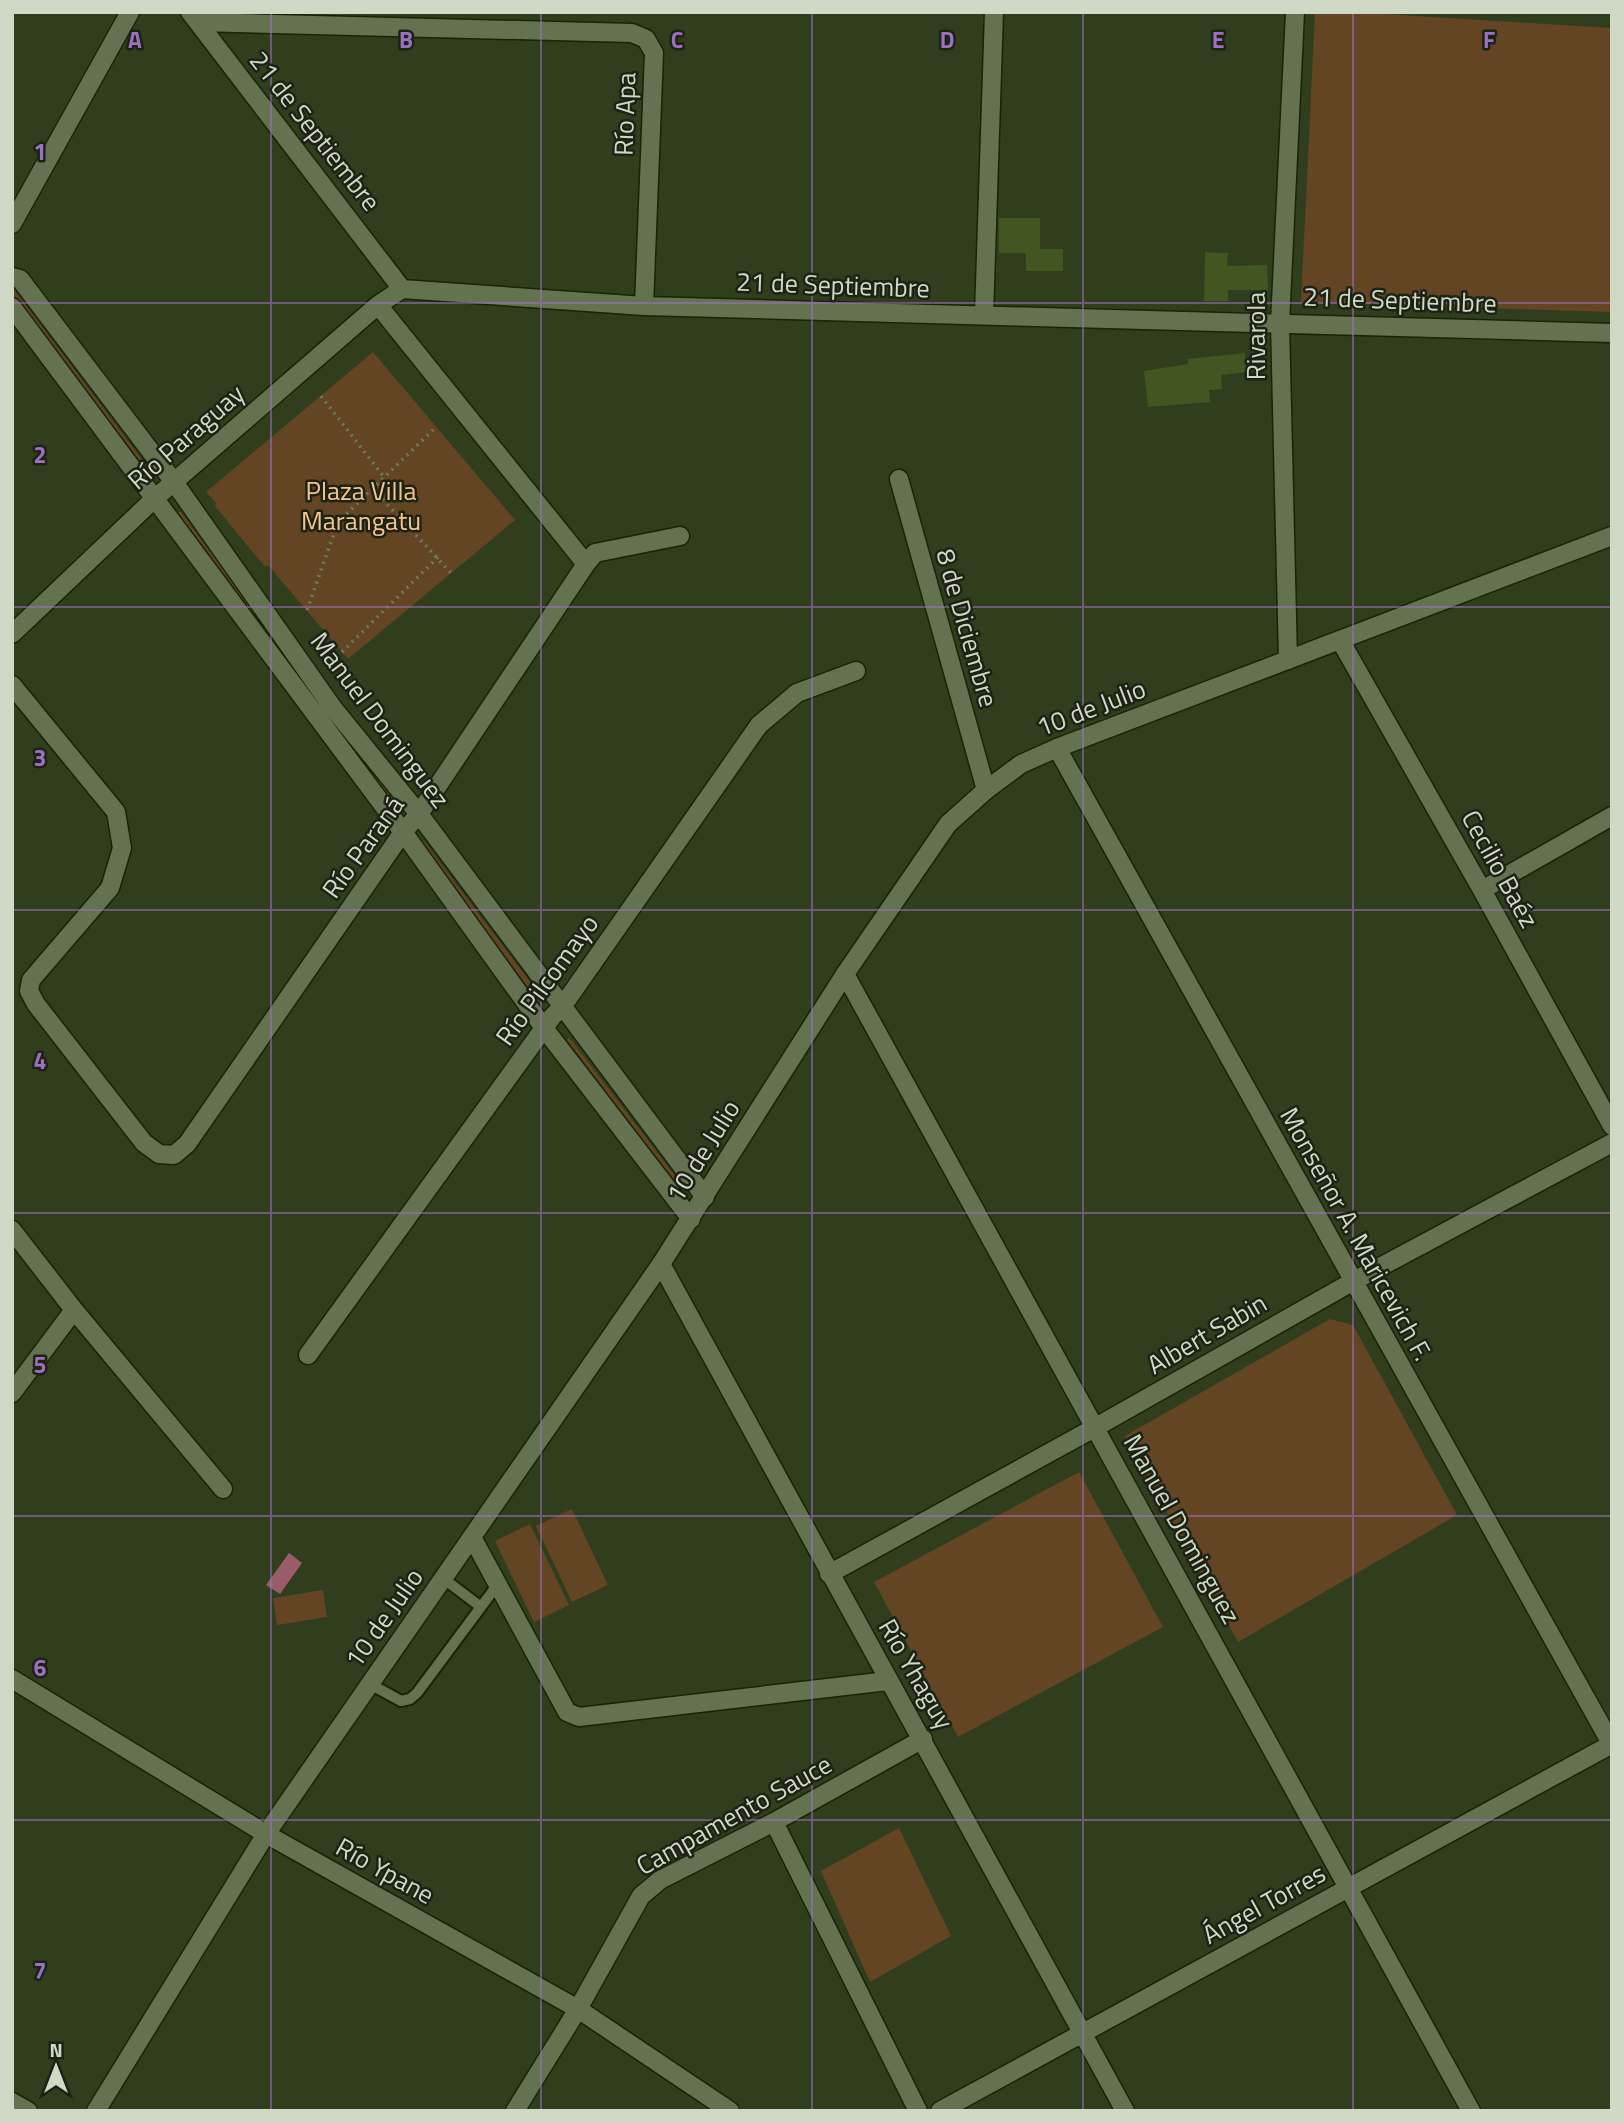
<svg xmlns="http://www.w3.org/2000/svg" width="1624" height="2123" font-family="'Titillium Web',sans-serif">
	<style>
		.green { fill: #644523 }
		.water { fill: #9a5c68 }
		.building { fill: #415620 }
		.lines { fill: none; stroke-linecap: round; stroke-linejoin: round }
		.lane-casing { stroke: #182405; stroke-width: 14 }
		.street-casing { stroke: #182405; stroke-width: 21 }
		.secondary-casing { stroke: #182405; stroke-width: 21 }
		.path { stroke: #707b60; stroke-width: 3.5; stroke-dasharray: 2 5; stroke-linecap: butt }
		.lane { stroke: #647251; stroke-width: 10 }
		.street { stroke: #647251; stroke-width: 18 }
		.secondary { stroke: #647251; stroke-width: 18 }
		.grid { fill: none; stroke: #9d71c2; stroke-width: 2; stroke-opacity: 0.55 }
		.labels { text-anchor: middle; stroke-width: 5; stroke-linejoin: round; paint-order: stroke }
		.street-label { font-size: 26px; fill: #d0d9c6; stroke: #1c2214 }
		.park-label { font-size: 26px; fill: #f7c48f; stroke: #1c2214 }
		.grid-label { font-size: 23px; text-anchor: middle; font-weight: bold; fill: #9d71c2; stroke: #1c2214; stroke-width: 5; stroke-linejoin: round; paint-order: stroke }
	</style>
	<rect width="100%" height="100%" fill="#313e1e"/>
	<!-- green -->
	<path class="green" d="M1315,12H1350L1612,28V312L1301,302Z
		M12,287L153,474L151,478L12,293Z
		M373,352L515,520L348,659L268,565L265,567L215,506L216,503L206,492Z
		M179,512H181L396,802L395,805L177,514Z
		M423,840L543,999L542,1001L539,1002L421,844Z
		M569,1037L682,1185V1188H678L567,1040Z
		M1330,1319L1353,1325L1457,1515L1238,1642L1125,1436Z
		M1079,1472L1163,1627L958,1737L874,1582Z
		M572,1509L608,1585L572,1602L536,1526Z
		M530,1524L569,1605L534,1622L495,1541Z
		M323,1590L327,1617L277,1625L273,1598Z
		M899,1828L951,1936L870,1982L821,1871Z"/>
	<!-- water -->
	<path class="water" d="M289,1553L302,1563L280,1594L266,1585Z"/>
	<!-- building -->
	<path class="building" d="M999,218H1040V249H1063V271H1026V253H999Z
		M1205,252L1228,253L1227,266L1267,265L1268,290H1228V301H1204Z
		M1245,353L1246,372L1221,375L1222,389L1209,390L1210,402L1148,407L1144,371L1188,364V359Z"/>
	<g class="lines">
		<!-- lane casing -->
		<g class="lane-casing">
			<path id="lane" d="M444,1579L481,1607
				M370,1684L401,1701L410,1699L417,1693L498,1584"/>
		</g>
		<!-- street casing -->
		<g class="street-casing">
			<path id="street" d="M198,22L632,33L646,39L654,53L644,306
				M12,224L130,12
				M12,277L20,279L174,482L333,708L419,814L705,1197
				M378,305L586,564
				M12,307L403,832L544,1028L691,1219
				M984,315L994,12
				M899,479L986,790
				M12,634L153,500L378,305L402,289
				M1340,640L1482,890L1612,1126
				M1288,660L1280,323L1295,12
				M12,685L116,812L122,848L110,888L31,980L29,991L36,1004L144,1143L159,1154L174,1155L187,1144L403,832L419,814L586,564L595,553L680,536
				M1057,748L1612,1745
				M1482,890L1612,816
				M845,974L1471,2111
				M12,1230L74,1310L223,1489
				M661,1264L1125,2111
				M308,1355L552,1017L562,1007L759,725L797,693L856,671
				M12,1393L74,1310
				M472,1537L567,1712L579,1717L888,1681
				M829,1574L1096,1427L1352,1282L1612,1143
				M774,1822L918,2111
				M266,1834L578,2009L730,2111
				M12,2102L28,2111
				M515,2111L578,2009L641,1896L660,1880L774,1822L923,1739
				M940,2111L1612,1744"/>
		</g>
		<!-- secondary casing -->
		<g class="secondary-casing">
			<path id="secondary" d="M190,12L402,289L644,306L1612,333
				M12,1679L266,1834
				M96,2111L266,1834L661,1264L845,974L948,824L986,790L1021,764L1057,748L1612,536"/>
		</g>
		<!-- path -->
		<path class="path" d="M321,396L384,477
			M373,489L451,573
			M307,610L338,522L436,427
			M342,652L438,557"/>
		<!-- lane -->
		<use href="#lane" class="lane"/>
		<!-- street -->
		<use href="#street" class="street"/>
		<!-- secondary -->
		<use href="#secondary" class="secondary"/>
	</g>
	<!-- grid -->
	<path class="grid" d="M271,12V2111M541,12V2111M812,12V2111M1083,12V2111M1353,12V2111M12,303H1612M12,607H1612M12,910H1612M12,1213H1612M12,1516H1612M12,1820H1612"/>
	<g class="labels">
		<!-- street labels -->
		<g class="street-label">
			<text transform="translate(625 114) rotate(-88)" y="9">Río Apa</text>
			<text transform="translate(315 131) rotate(52)" y="9">21 de Septiembre</text>
			<text transform="translate(833 285) rotate(2)" y="9">21 de Septiembre</text>
			<text transform="translate(1400 300) rotate(2)" y="9">21 de Septiembre</text>
			<text transform="translate(1256 336) rotate(-90)" y="9">Rivarola</text>
			<text transform="translate(186 437) rotate(-41)" y="9">Río Paraguay</text>
			<text transform="translate(967 628) rotate(74)" y="9">8 de Diciembre</text>
			<text transform="translate(1091 708) rotate(-21)" y="9">10 de Julio</text>
			<text transform="translate(380 720) rotate(53)" y="9">Manuel Dominguez</text>
			<text transform="translate(363 847) rotate(-54)" y="9">Río Paraná</text>
			<text transform="translate(1500 869) rotate(61)" y="9">Cecilio Baéz</text>
			<text transform="translate(547 980) rotate(-54)" y="9">Río Pilcomayo</text>
			<text transform="translate(703 1151) rotate(-58)" y="9">10 de Julio</text>
			<text transform="translate(1356 1234) rotate(61)" y="9">Monseñor A. Maricevich F.</text>
			<text transform="translate(1207 1334) rotate(-30)" y="9">Albert Sabin</text>
			<text transform="translate(1182 1529) rotate(61)" y="9">Manuel Dominguez</text>
			<text transform="translate(384 1618) rotate(-55)" y="9">10 de Julio</text>
			<text transform="translate(916 1674) rotate(60)" y="9">Río Yhaguy</text>
			<text transform="translate(734 1815) rotate(-29)" y="9">Campamento Sauce</text>
			<text transform="translate(385 1871) rotate(29)" y="9">Río Ypane</text>
			<text transform="translate(1264 1904) rotate(-29)" y="9">Ángel Torres</text>
		</g>
		<!-- park labels -->
		<g class="park-label">
			<text x="361" y="500">Plaza Villa<tspan x="361" dy="30">Marangatu</tspan></text>
		</g>
	</g>
	<g class="grid-label">
		<text x="135" y="48">A</text>
		<text x="406" y="48">B</text>
		<text x="677" y="48">C</text>
		<text x="947" y="48">D</text>
		<text x="1218" y="48">E</text>
		<text x="1489" y="48">F</text>
		<text x="40" y="160">1</text>
		<text x="40" y="463">2</text>
		<text x="40" y="766">3</text>
		<text x="40" y="1069">4</text>
		<text x="40" y="1373">5</text>
		<text x="40" y="1676">6</text>
		<text x="40" y="1979">7</text>
	</g>
	<!-- border -->
	<rect width="1624" height="2123" fill="none" stroke="#d0d9c6" stroke-width="28"/>
	<!-- north arrow -->
	<g transform="translate(56 2067)" stroke="#1c2214" stroke-width="5" paint-order="stroke">
	<path d="M0-5L12 26L0 18L-12 26Z" fill="#d0d9c6"/>
	<text y="-10" font-size="19" font-weight="bold" text-anchor="middle" fill="#d0d9c6">N</text>
	</g>
</svg>
